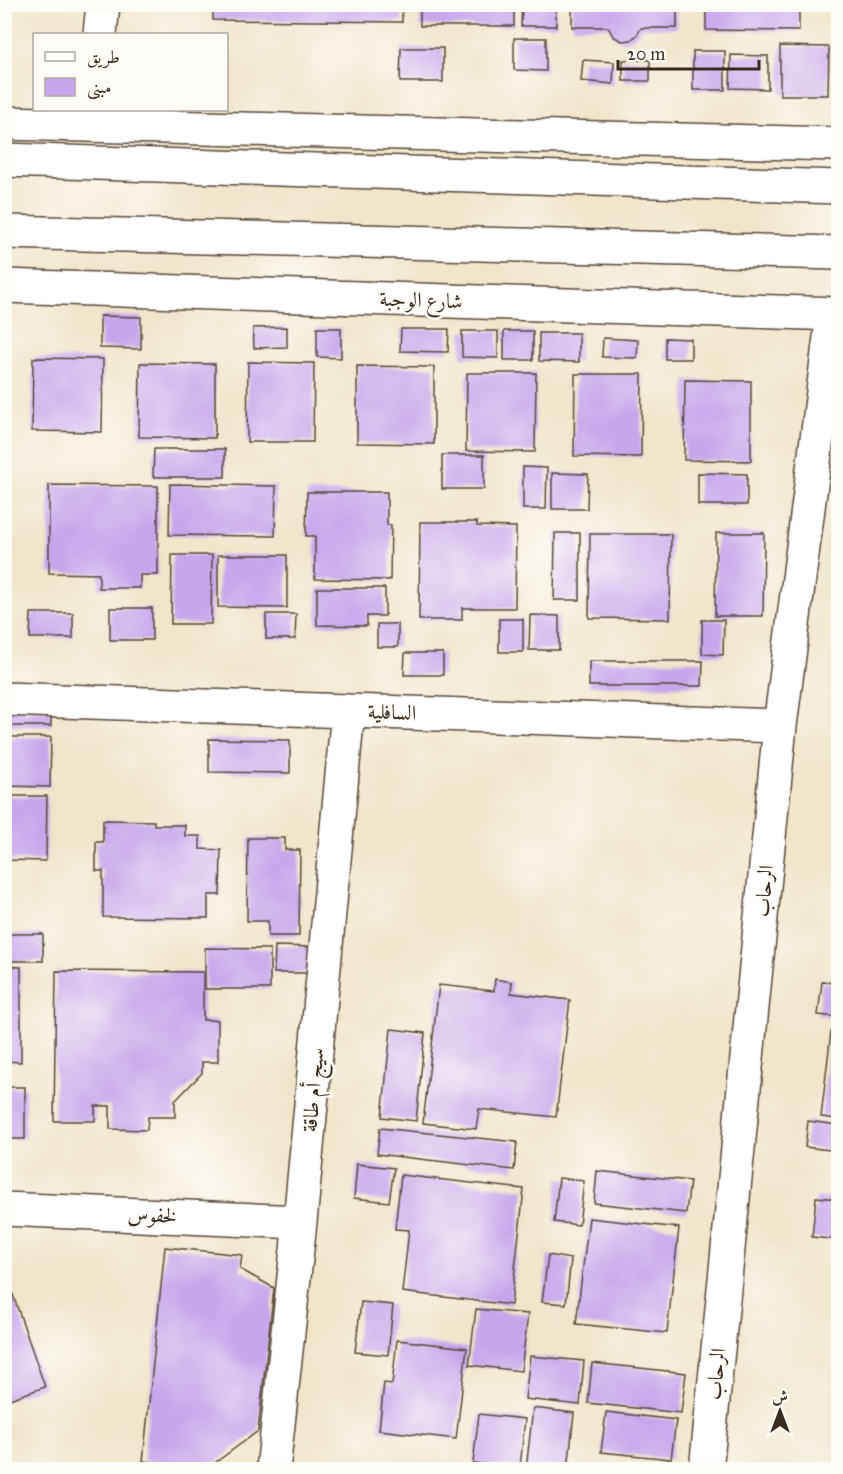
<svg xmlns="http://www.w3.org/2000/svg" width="843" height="1474" font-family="'IM FELL Great Primer',Amiri,serif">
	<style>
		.building { fill: #c8a6ec }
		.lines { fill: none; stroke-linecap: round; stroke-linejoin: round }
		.street-casing { stroke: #564638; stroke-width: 36 }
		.secondary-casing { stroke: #564638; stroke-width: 36 }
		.street { stroke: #fff; stroke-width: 33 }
		.secondary { stroke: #fff; stroke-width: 33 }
		.labels { text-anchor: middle; stroke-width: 5; stroke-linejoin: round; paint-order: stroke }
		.street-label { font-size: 21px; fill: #3b2a1e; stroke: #fdfcf7 }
	</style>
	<rect width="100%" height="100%" fill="#fdfcf7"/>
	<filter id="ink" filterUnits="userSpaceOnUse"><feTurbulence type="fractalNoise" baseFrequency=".0167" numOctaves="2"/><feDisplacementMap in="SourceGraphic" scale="12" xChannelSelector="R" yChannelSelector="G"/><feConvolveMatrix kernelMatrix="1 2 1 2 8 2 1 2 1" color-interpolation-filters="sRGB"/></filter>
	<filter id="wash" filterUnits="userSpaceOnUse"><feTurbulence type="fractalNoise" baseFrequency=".008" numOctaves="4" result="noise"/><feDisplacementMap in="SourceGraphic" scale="24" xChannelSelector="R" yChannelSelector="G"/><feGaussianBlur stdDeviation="1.35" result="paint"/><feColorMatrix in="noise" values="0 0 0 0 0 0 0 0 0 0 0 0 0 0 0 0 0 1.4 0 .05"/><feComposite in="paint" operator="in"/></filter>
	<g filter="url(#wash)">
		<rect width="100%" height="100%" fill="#f1e5ca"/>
		<g id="blocks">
			<!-- building -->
			<path class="building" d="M213,4H402V22L213,20Z
				M420,4H514V26H420Z
				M522,4H556V26H521Z
				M572,4H677V28H641L637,35L631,40L622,41L613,36L608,27H572Z
				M706,4H799V31L706,30Z
				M834,5H838V20H834Z
				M514,38H546V71L514,70Z
				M780,46L829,47L828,95H780Z
				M401,48H443V82H400Z
				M693,51H725V90H693Z
				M731,55L768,56V89L730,88Z
				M583,60L614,62L613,84L581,81Z
				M623,60H650V81H623Z
				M100,316L141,317V349L100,348Z
				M287,327V347L254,348L253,328Z
				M317,328H341V358L317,357Z
				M401,329H449L448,352L400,351Z
				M462,331H498V358L462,357Z
				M504,331H533V360H504Z
				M539,333H579V362L539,361Z
				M603,338L638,340L637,358L602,357Z
				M665,338L691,339V359H665Z
				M33,358L103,359L102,432L32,431Z
				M248,362L314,363L313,442H247Z
				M140,363L215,364V438L139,437Z
				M357,366L434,367V444L357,443Z
				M467,373H536L535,452L466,451Z
				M575,374H642L641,457L574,456Z
				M685,380L751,381V461L684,460Z
				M154,449H225V477H153Z
				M442,455H484V489H442Z
				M523,467L547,468L546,509H523Z
				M552,473L588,474L587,509H552Z
				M698,473L747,474V505H698Z
				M170,484L276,486L275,536L169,535Z
				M49,485L158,486V575H140V588H99V574L49,573Z
				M307,492H387V525H391L390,580L315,579V536H306Z
				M420,522H477V526L516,527L515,608H462V620H419Z
				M555,533H580V600H554Z
				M716,533H764L763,616H715Z
				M590,534H671L670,619L589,618Z
				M172,555H212L211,624H171Z
				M218,555H287V608L218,607Z
				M317,588H385V616H367V626L317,625Z
				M110,608H152V640H110Z
				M31,613H73V638H30Z
				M266,614H296L295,639H266Z
				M530,615L559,616V650H529Z
				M499,619H523V652H499Z
				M702,620H724L723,655L702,654Z
				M377,624H398V647H377Z
				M405,653H443V675H404Z
				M589,661H703L702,686H589Z
				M4,710H51V726H4Z
				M4,737H51L50,787L4,786Z
				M209,739L290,740V773L209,772Z
				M4,796H47L46,861L4,860Z
				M103,820L154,821V825H185V836H200V849L221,850L220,895H208V918L103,917V871H96V842H103Z
				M248,838H285V850H300L299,936H268V921H247Z
				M8,934H43V961H8Z
				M275,946L316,947V973H274Z
				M205,948L270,949V989H205Z
				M4,966L21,967V1062L4,1061Z
				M56,971L203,972V1020H218V1062H202V1073L175,1101V1117H148L147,1130L110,1129V1106H95V1121H54Z
				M495,979L512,982L511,993L570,1000L556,1117L479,1109L476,1129L423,1123L439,985L494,991Z
				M822,982L838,983V1017L818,1015Z
				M391,1029L425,1033L416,1121L382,1117Z
				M831,1032L838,1033V1119L821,1117Z
				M4,1087H25V1139H4Z
				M808,1121L838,1125V1151L805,1147Z
				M380,1128L517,1142L514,1170L377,1154Z
				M357,1164L394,1168L389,1202L354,1198Z
				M597,1171L690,1181L686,1213L594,1203Z
				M401,1175L524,1189L511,1305L402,1292L409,1230L395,1229Z
				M559,1178L584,1181L579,1225L554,1222Z
				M816,1197L838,1199V1240L812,1237Z
				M589,1218L679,1228L667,1333L576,1324Z
				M165,1247L242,1255L240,1269L274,1288L258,1431L208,1468L143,1461Z
				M548,1255L571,1259L566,1304L542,1302Z
				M4,1269L45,1387L4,1401Z
				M361,1302L393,1305L388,1355L355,1352Z
				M476,1309L528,1314L521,1371L469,1365Z
				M397,1340L467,1348L456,1439L379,1430L384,1383L392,1384Z
				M530,1356L584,1361L580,1405L525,1399Z
				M592,1363L686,1373L681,1413L588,1403Z
				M533,1408L574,1413L568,1470H526Z
				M606,1412L676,1420L671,1459L601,1452Z
				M479,1414L525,1419L520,1468L473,1463Z"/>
		</g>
	</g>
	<g filter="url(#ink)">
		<use href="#blocks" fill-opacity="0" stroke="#564638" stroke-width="1.5"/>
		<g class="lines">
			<!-- street casing -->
			<g class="street-casing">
				<path id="street" d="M100,34L103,4
					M4,123L838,144
					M4,286L838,314
					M4,699L780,726
					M4,1209L300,1222
					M273,1470L300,1222L348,711
					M706,1470L780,726L833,314"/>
			</g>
			<!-- secondary casing -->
			<g class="secondary-casing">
				<path id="secondary" d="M4,160L838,187
					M4,232L838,253"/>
			</g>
			<!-- street -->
			<use href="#street" class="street"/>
			<!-- secondary -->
			<use href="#secondary" class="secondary"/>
		</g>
	</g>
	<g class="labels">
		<!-- street labels -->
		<g class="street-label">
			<text transform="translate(421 300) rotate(2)" y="7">شارع الوجبة</text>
			<text transform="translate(392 712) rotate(2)" y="7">السافلية</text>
			<text transform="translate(764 891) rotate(-84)" y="7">الرحاب</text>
			<text transform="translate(313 1090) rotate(-85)" y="7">سيج أم طاقة</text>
			<text transform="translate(152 1215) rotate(2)" y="7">لخفوس</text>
			<text transform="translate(716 1374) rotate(-84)" y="7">الرحاب</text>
		</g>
	</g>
	<!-- margin -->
	<rect width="843" height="1474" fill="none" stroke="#fdfcf7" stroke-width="24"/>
	<!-- legend -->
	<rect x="33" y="33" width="195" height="78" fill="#fdfcf7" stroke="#afa8a0" stroke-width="1.5"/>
	<rect x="45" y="52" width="30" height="9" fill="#ffffff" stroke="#afa8a0" stroke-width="1.5"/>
	<text x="87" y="63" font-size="18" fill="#3b2a1e">طريق</text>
	<rect x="45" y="78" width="30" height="18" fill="#c8a6ec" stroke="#afa8a0" stroke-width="1.5"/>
	<text x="87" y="93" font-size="18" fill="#3b2a1e">مبنى</text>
	<!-- north arrow -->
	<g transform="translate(780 1411)" stroke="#fdfcf7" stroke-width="4.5" paint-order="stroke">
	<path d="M0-4.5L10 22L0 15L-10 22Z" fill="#3b2a1e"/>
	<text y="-9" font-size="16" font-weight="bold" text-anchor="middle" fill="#3b2a1e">ش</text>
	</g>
	<!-- scale -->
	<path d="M618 60v9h141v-9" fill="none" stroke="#3b2a1e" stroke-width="3"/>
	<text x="627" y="60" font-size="18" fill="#3b2a1e" stroke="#fdfcf7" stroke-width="4.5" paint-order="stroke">20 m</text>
</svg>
